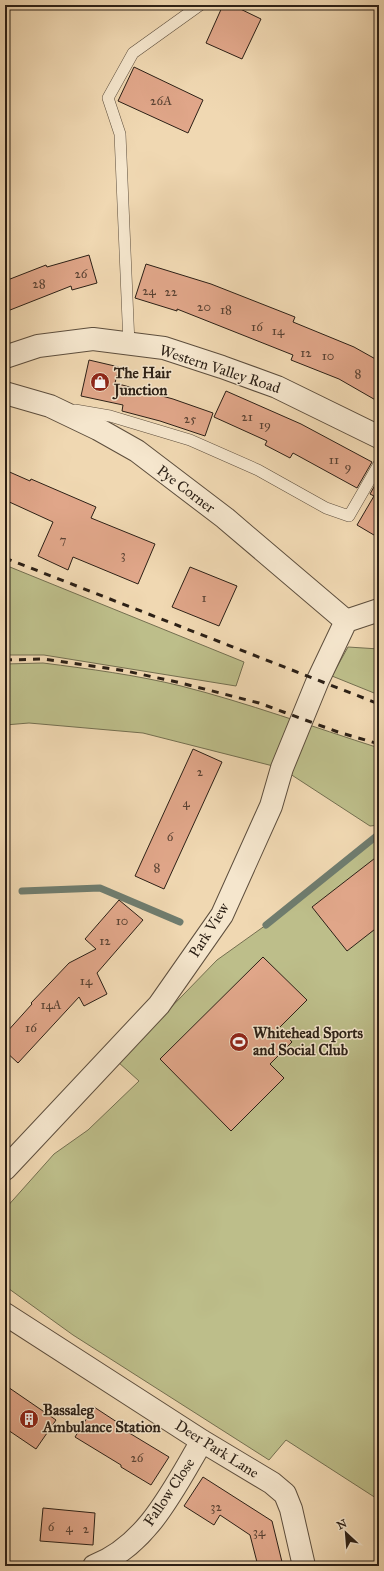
<svg xmlns="http://www.w3.org/2000/svg" width="384" height="1571" font-family="'IM FELL Great Primer',serif">
	<style>
		.green { fill: #bdbe8a; stroke: #746f50 }
		.lines { fill: none; stroke-linecap: round; stroke-linejoin: round }
		.stream { stroke: #6f7c6e; stroke-width: 7 }
		.building { fill: #e0a689; stroke: #2c2016 }
		.service-casing { stroke: #5d4e3d; stroke-width: 12 }
		.minor-casing { stroke: #5d4e3d; stroke-width: 24 }
		.tertiary-casing { stroke: #5d4e3d; stroke-width: 24 }
		.service { stroke: #f5e6cd; stroke-width: 11 }
		.minor { stroke: #f5e6cd; stroke-width: 22 }
		.tertiary { stroke: #f5e6cd; stroke-width: 22 }
		.rail { stroke: #2c2016; stroke-width: 3; stroke-dasharray: 7 7; stroke-linecap: butt }
		.labels { text-anchor: middle; stroke-width: 3; stroke-linejoin: round; paint-order: stroke }
		.number-label { font-size: 13px; fill: #594233 }
		.street-label { font-size: 15px; fill: #2c2016; stroke: #f5e6cd }
		.poi-label { font-size: 15px; font-weight: bold; fill: #2c2016; stroke: #f5e6cd; text-anchor: start }
	</style>
	<rect width="100%" height="100%" fill="#f0d8b2"/>
	<filter id="stains"><feTurbulence type="fractalNoise" baseFrequency=".005" numOctaves="4"/><feColorMatrix values="0 0 0 0 .2 0 0 0 0 .09 0 0 0 0 .02 0 0 0 .5 -.17"/></filter>
	<radialGradient id="worn" r=".72"><stop offset=".6" stop-color="#630" stop-opacity="0"/><stop offset="1" stop-color="#630" stop-opacity=".3"/></radialGradient>
	<!-- green -->
	<path class="green" d="M5,565L244,662L236,686L44,655H5Z
		M348,647L379,649V695L332,676Z
		M43,663C90,669 136,675 181,686C248,703 313,727 379,748V825L370,826L281,768L143,733L29,723L5,725V664Z
		M379,834V1500L286,1440L269,1460L73,1335L5,1286V1209L54,1154L88,1130L139,1081L118,1062L217,960L266,925Z"/>
	<g class="lines">
		<!-- stream -->
		<path class="stream" d="M22,891L100,888L180,922
			M266,925L379,834"/>
	</g>
	<!-- building -->
	<path class="building" d="M223,5H232L261,19L242,59L206,43Z
		M134,67L203,100L188,133L118,101Z
		M89,255L97,283L72,290L71,286L5,312V281L46,265L47,267Z
		M146,264L211,284L295,317L293,322L354,347L379,361V402L339,379L291,360L293,355L177,309V311L135,298Z
		M89,360L119,367L115,383L173,399L213,413L205,436L160,421L122,411L123,405L81,396Z
		M226,391L301,424L372,462L357,488L293,453L290,458L265,445L267,441L214,417Z
		M5,470L30,481L31,479L96,507L91,518L155,544L138,584L73,557L68,570L38,556L53,522L5,500Z
		M379,478V538L357,525L374,496L370,494Z
		M190,567L237,586L219,626L172,607Z
		M193,749L222,762L164,889L135,876Z
		M379,855V926L347,951L312,907Z
		M119,900L143,920L97,973L107,994L84,1006L79,997L18,1063L5,1051V1034L32,1004L31,1003L69,963L96,949L85,939Z
		M263,957L307,1000L279,1028L292,1042L270,1064L284,1078L231,1131L160,1059Z
		M5,1385L56,1420L36,1449L5,1428Z
		M94,1407L123,1426L121,1428L169,1457L151,1485L121,1467V1465L75,1437Z
		M203,1477L272,1521L283,1566H258L250,1535L220,1515L214,1525L184,1506Z
		M43,1508L95,1513L93,1545L40,1541Z"/>
	<g class="lines">
		<!-- service casing -->
		<g class="service-casing">
			<path id="service" d="M129,344L120,134L108,98L133,53L200,5
				M75,410L110,416L190,440L258,470L326,508L349,516L379,464"/>
		</g>
		<!-- minor casing -->
		<g class="minor-casing">
			<path id="minor" d="M5,357L38,346L93,339L164,348L222,367L277,387L379,437
				M5,1314L202,1441L272,1483L285,1494L291,1509L304,1566
				M94,1566C148,1545 174,1488 202,1441"/>
		</g>
		<!-- tertiary casing -->
		<g class="tertiary-casing">
			<path id="tertiary" d="M5,393L50,406L98,429L137,451L225,518L346,621
				M346,621L379,610
				M5,1169L159,1005L222,915L271,806L282,768L318,680L346,621"/>
		</g>
		<!-- service -->
		<use href="#service" class="service"/>
		<!-- minor -->
		<use href="#minor" class="minor"/>
		<!-- tertiary -->
		<use href="#tertiary" class="tertiary"/>
		<!-- rail -->
		<path class="rail" d="M5,558L379,704
			M5,660L44,659L126,671L181,683L259,703L338,732L379,744"/>
	</g>
	<!-- icons -->
	<defs>
		<g id="shop-disc" transform="scale(1)"><circle r="9.5" fill="#8f2418" stroke="#f5e6cd"/><path d="M-5-2.5h2.3a2.7 3.5 0 0 1 5.4 0H5L5.5 6h-11ZM-1.5-2.5h3a1.5 2.3 0 0 0-3 0Z" fill="#fff"/></g>
		<g id="stadium-disc" transform="scale(1)"><circle r="9.5" fill="#8f2418" stroke="#f5e6cd"/><path d="M0-5a6.5 5 0 1 0 0 10a6.5 5 0 1 0 0-10ZM-3.5-1.8h7v3.6h-7Z" fill="#fff"/></g>
		<g id="building-disc" transform="scale(1)"><circle r="9.5" fill="#8f2418" stroke="#f5e6cd"/><path d="M-4-6H4V6H1V3H-1V6H-4ZM-2.5-4.3h1.7v1.8h-1.7ZM.8-4.3h1.7v1.8H.8ZM-2.5-1h1.7V.8h-1.7ZM.8-1h1.7V.8H.8Z" fill="#fff"/></g>
	</defs>
	<g fill-rule="evenodd">
		<use href="#shop-disc" x="100" y="382"/>
		<use href="#stadium-disc" x="239" y="1042"/>
		<use href="#building-disc" x="29" y="1419"/>
	</g>
	<g class="labels">
		<!-- number labels -->
		<g class="number-label">
			<text x="161" y="105">26A</text>
			<text x="81" y="278">26</text>
			<text x="39" y="288">28</text>
			<text x="149" y="295">24</text>
			<text x="171" y="296">22</text>
			<text x="204" y="311">20</text>
			<text x="226" y="314">18</text>
			<text x="257" y="331">16</text>
			<text x="278" y="335">14</text>
			<text x="306" y="357">12</text>
			<text x="328" y="360">10</text>
			<text x="358" y="378">8</text>
			<text x="247" y="421">21</text>
			<text x="190" y="423">25</text>
			<text x="265" y="429">19</text>
			<text x="334" y="464">11</text>
			<text x="348" y="471">9</text>
			<text x="63" y="544">7</text>
			<text x="123" y="559">3</text>
			<text x="204" y="602">1</text>
			<text x="200" y="776">2</text>
			<text x="186" y="807">4</text>
			<text x="170" y="841">6</text>
			<text x="157" y="872">8</text>
			<text x="122" y="925">10</text>
			<text x="105" y="945">12</text>
			<text x="86" y="985">14</text>
			<text x="51" y="1009">14A</text>
			<text x="31" y="1032">16</text>
			<text x="137" y="1462">26</text>
			<text x="216" y="1511">32</text>
			<text x="51" y="1531">6</text>
			<text x="69" y="1532">4</text>
			<text x="86" y="1533">2</text>
			<text x="259" y="1536">34</text>
		</g>
		<!-- street labels -->
		<g class="street-label">
			<text transform="translate(220 369) rotate(18)" y="5">Western Valley Road</text>
			<text transform="translate(186 489) rotate(37)" y="5">Pye Corner</text>
			<text transform="translate(209 930) rotate(-58)" y="5">Park View</text>
			<text transform="translate(217 1449) rotate(32)" y="5">Deer Park Lane</text>
			<text transform="translate(169 1492) rotate(-56)" y="5">Fallow Close</text>
		</g>
		<!-- poi labels -->
		<g class="poi-label">
			<text x="114" y="378">The Hair<tspan x="114" dy="17">Junction</tspan></text>
			<text x="253" y="1038">Whitehead Sports<tspan x="253" dy="17">and Social Club</tspan></text>
			<text x="43" y="1415">Bassaleg<tspan x="43" dy="17">Ambulance Station</tspan></text>
		</g>
	</g>
	<!-- margin -->
	<rect width="384" height="1571" fill="none" stroke="#f0d8b2" stroke-width="20"/>
	<rect x="6" y="6" width="372" height="1559" fill="none" stroke="#2c2016" stroke-width="2"/>
	<rect x="10" y="10" width="364" height="1551" fill="none" stroke="#2c2016"/>
	<!-- north arrow -->
	<g transform="translate(346 1533) rotate(334)" stroke="#f5e6cd" stroke-width="3" paint-order="stroke">
	<path d="M0-3L7 15L0 10L-7 15Z" fill="#2c2016"/>
	<text y="-6" font-size="11" font-weight="bold" text-anchor="middle" fill="#2c2016">N</text>
	</g>
	<rect width="100%" height="100%" filter="url(#stains)"/>
	<rect width="100%" height="100%" fill="url(#worn)"/>
</svg>
